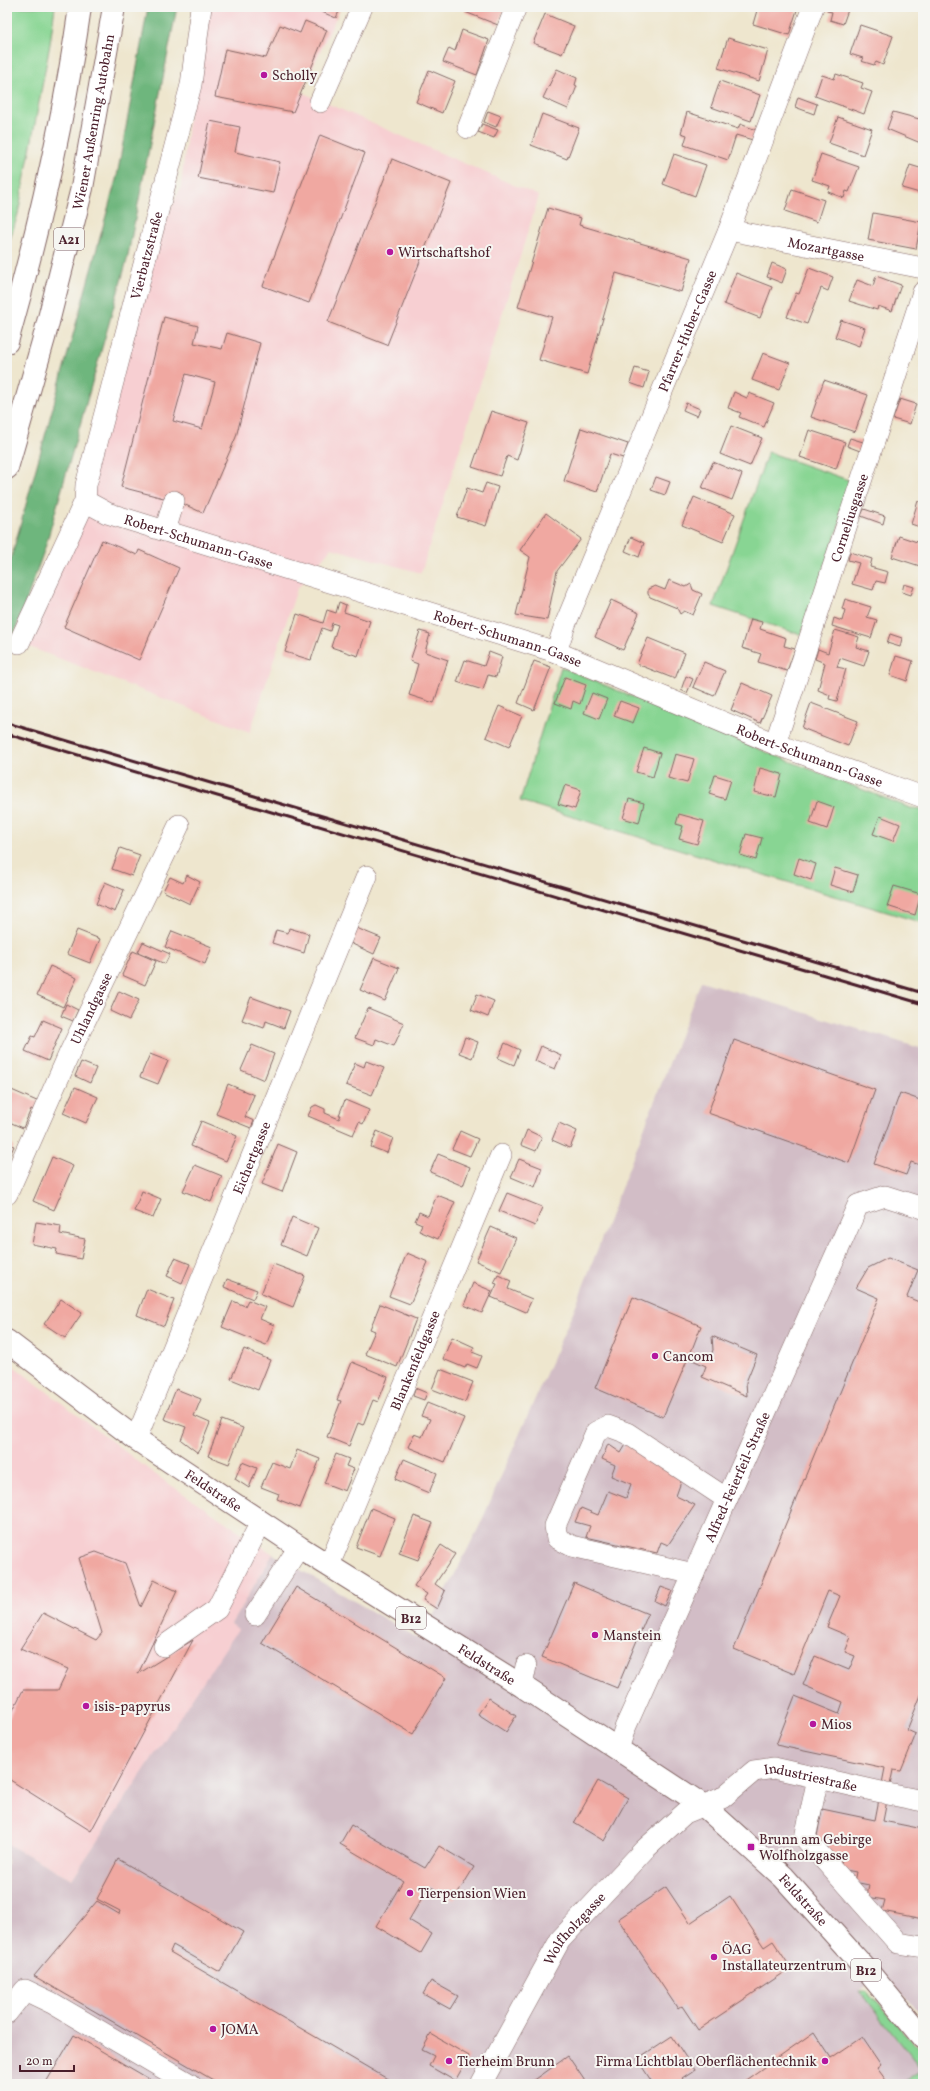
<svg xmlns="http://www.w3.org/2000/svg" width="930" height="2091" font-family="Vollkorn,serif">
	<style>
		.built { fill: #f7cfd2 }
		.industrial { fill: #d2bdc6 }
		.green { fill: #88d593; stroke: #697a5f }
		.forest { fill: #6eb67d; stroke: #5c6a54 }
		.building { fill: #f0a8a1; fill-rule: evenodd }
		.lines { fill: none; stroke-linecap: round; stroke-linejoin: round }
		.minor-casing { stroke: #836564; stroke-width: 22 }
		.major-casing { stroke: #836564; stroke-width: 24 }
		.highway-casing { stroke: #836564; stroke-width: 24 }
		.minor { stroke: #fff; stroke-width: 21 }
		.major { stroke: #fff; stroke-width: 22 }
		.highway { stroke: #fff; stroke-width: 22 }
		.rail { stroke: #4a1f2b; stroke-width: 3 }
		.poi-dot { fill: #b5179e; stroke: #f6f6f2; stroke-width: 1.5 }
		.labels { text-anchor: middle; stroke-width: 4; stroke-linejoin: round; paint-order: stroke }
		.shield { fill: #f6f6f2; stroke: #7e6067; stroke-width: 1 }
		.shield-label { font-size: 13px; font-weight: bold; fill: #4a1f2b }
		.poi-label { font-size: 14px; fill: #4a1f2b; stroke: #f6f6f2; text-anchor: start }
		.street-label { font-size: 14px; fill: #4a1f2b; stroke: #f6f6f2 }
	</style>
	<rect width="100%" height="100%" fill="#f6f6f2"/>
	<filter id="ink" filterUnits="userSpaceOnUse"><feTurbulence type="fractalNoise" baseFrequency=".025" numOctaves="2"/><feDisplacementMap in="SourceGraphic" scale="8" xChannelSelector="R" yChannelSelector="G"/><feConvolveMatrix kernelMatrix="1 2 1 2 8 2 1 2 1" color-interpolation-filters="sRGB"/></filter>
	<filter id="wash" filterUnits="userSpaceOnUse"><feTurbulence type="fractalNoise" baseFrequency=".012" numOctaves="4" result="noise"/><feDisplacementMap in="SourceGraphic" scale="16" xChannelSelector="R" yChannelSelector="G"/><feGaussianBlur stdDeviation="0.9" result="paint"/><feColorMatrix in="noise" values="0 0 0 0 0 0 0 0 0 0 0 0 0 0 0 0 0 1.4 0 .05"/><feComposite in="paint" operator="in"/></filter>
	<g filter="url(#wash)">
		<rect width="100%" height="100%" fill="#eee6ce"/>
		<!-- built -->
		<path class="built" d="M201,7H341L301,92L539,196L421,573L331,548L297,589L250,732L19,643L85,501L142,272L181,187Z
			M7,1361L153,1473L273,1554L231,1624L239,1629L72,1879L7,1844Z"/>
		<!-- industrial -->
		<path class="industrial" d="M701,981L923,1049V2016L883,1974L859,1990L923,2070L901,2084H7V1844L72,1879L238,1629L231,1624L273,1554L421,1640L479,1527L576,1305Z"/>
		<!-- green -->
		<path class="green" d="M7,7H55L50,44L18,214L7,249Z
			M768,452L854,482L801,635L713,606Z
			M561,667L766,752L910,808L923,809V923L520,801Z
			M859,1990H866L923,2053V2084H901L922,2070Z"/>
		<!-- forest -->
		<path class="forest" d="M148,7H177L127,260L45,548L7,654V573L117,176Z"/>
		<g id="blocks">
			<!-- building -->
			<path class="building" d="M310,7H341L336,18Z
				M467,7H505L498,25L465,12Z
				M758,7H798L789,35L753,24Z
				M829,7H849L843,24L830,20L832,12L827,11Z
				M545,14L574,26L562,54L533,43Z
				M305,21L327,30L293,112L215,97L225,49L266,58L280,25L300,33Z
				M860,25L893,36L883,65L876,62L874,65L861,61L863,58L850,54Z
				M462,30L489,40L477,75L443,62L449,48L455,51Z
				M728,38L768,50L759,81L718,68Z
				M557,69L577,78L575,85L577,86L568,109L543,98Z
				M429,70L455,81L442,113L416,102Z
				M836,74L863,83L861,88L872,92L864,114L815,96L822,75L834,79Z
				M720,81L760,95L751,121L711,107Z
				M798,97L817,104L814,114L795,107Z
				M488,111L501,116L496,127L484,122Z
				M687,112L738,129L740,124L759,131L756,141L736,135L728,160L684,145L687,135L681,133Z
				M893,112L923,120V144L887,129Z
				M542,114L579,128L567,159L531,145Z
				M838,117L872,129L863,155L829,143Z
				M210,121L240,127L235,152L280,162L273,193L198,178Z
				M482,124L498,130L494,138L478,132Z
				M320,135L365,153L309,303L263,286Z
				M674,154L706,165L695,196L663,184Z
				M821,154L859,167L849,192L846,191L844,198L828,192L830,186L812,180Z
				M392,159L451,183L387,345L328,322Z
				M910,165L923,169V194L902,188Z
				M792,189L824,200L817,222L785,211Z
				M548,208L581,218L579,225L691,258L681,292L616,273L587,374L539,360L552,317L518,307Z
				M873,213L921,222L916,249L868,240Z
				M772,263L787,269L782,283L767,277Z
				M809,268L833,277L828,291L821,288L807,324L787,317L796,293L799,294Z
				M736,273L772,287L760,318L724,304Z
				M876,276L901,285L892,311L878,306L877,310L849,301L857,280L873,286Z
				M164,317L198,326L194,343L222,349L227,333L260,343L236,437L203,513L179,502L121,487ZM186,374L215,382L202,429L173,421Z
				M841,320L865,328L859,346L835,337Z
				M763,353L790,363L779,390L752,380Z
				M635,368L649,372L644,388L630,383Z
				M824,380L868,395L855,432L811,417Z
				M734,392L747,398L749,393L774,403L764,427L739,417L741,413L728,408Z
				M900,399L916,404L910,424L893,419Z
				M686,403L700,409L697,416L683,410Z
				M491,411L529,423L517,460L507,456L500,476L472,467Z
				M731,426L762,438L750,466L720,454Z
				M581,428L628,444L623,458L610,454L597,492L564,481Z
				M809,430L845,442L836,469L800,457Z
				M850,438L863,442L860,451L847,446Z
				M713,462L742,474L732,500L702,488Z
				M656,477L670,482L665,495L651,490Z
				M486,483L498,487L486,526L457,517L467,488L482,493Z
				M694,497L735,514L723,542L682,525Z
				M918,501L923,503V528L911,524Z
				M864,509L885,516L883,524L861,516Z
				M546,513L581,539L557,571L547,620L516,615L530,557L520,550Z
				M899,536L923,544V567L892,557Z
				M631,537L644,543L639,557L625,551Z
				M102,540L137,555L139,550L179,568L139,660L64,627Z
				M850,552L872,559L870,567L888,572L885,583L876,581L873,590L852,584L859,563L848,560Z
				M669,580L686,587L691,584L693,590L702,594L693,615L684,611L680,614L677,608L650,597L648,594V589L655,586L665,590Z
				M904,584L914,587L911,595L902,592Z
				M845,599L871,607L867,617L877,620L871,638L832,626L834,618L842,621L845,610L842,609Z
				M611,600L639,613L623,650L595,637Z
				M339,602L346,605L344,612L370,621L358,656L331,647L338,625L332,623L330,631L322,628L311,660L285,652L297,614L323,623L327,610L336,613Z
				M751,619L762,622L760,629L786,638L784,646L795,649L787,671L758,662L761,654L742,648Z
				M835,630L859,637L856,647L869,651L864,666L840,658L837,667L846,669L837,701L829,699L830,695L818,690L825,663L815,659L818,649L828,653Z
				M420,631L430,634L425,652L448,660L434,703L409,695L418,664L410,661Z
				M890,634L902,638L900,647L887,643Z
				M648,638L685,653L675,679L637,664Z
				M489,652L502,657L496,677L488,675L483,690L457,682L465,660L484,666Z
				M896,656L913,661L907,681L890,675Z
				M534,661L551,667L534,710L518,703Z
				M704,662L725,671L714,696L693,687Z
				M686,676L693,679L687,693L681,690Z
				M565,677L586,685L580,704L573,701L571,709L555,703Z
				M742,683L772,696L760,723L731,710Z
				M592,693L607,699L599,719L584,713Z
				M620,701L639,708L633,723L614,716Z
				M811,703L858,721L848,746L802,728Z
				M499,706L522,716L509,747L486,737Z
				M644,748L660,753L653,777L636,772Z
				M675,754L694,759L687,783L668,778Z
				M760,768L782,774L776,797L754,792Z
				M715,775L731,780L725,799L709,794Z
				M565,785L581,790L575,809L558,804Z
				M629,799L644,803L639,823L623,818Z
				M817,801L834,807L827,829L810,823Z
				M679,814L704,821L697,844L679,839L683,826L676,824Z
				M880,816L900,824L893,841L873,834Z
				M746,834L762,838L756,860L740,855Z
				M120,848L140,855L132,876L112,869Z
				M799,858L816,864L811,880L794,874Z
				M835,868L858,875L853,892L830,885Z
				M187,875L200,882L190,904L163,891L170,877L183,883Z
				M105,882L124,890L115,912L96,904Z
				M894,886L921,894L915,915L887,906Z
				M354,927L381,938L374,954L348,942Z
				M289,928L309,934L304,953L272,943L276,930L288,933Z
				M77,930L100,939L90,963L67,954Z
				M172,931L212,947L205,964L165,947Z
				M143,942L170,954L165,964L138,952Z
				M133,951L156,961L145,985L122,975Z
				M374,958L399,968L385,1001L360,990Z
				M50,966L77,978L63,1007L37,995Z
				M119,991L139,1000L129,1020L110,1011Z
				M477,994L494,1001L488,1017L471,1010Z
				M251,997L290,1011L284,1028L266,1021L264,1028L242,1020Z
				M66,1004L78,1010L73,1021L61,1016Z
				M368,1008L404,1023L394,1046L376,1039L374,1045L355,1038Z
				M43,1020L62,1028L48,1061L25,1051L32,1036L35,1037Z
				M465,1037L478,1042L472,1058L459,1053Z
				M734,1040L875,1090L849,1163L708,1113Z
				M505,1043L520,1050L514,1065L498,1058Z
				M252,1045L274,1054L264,1080L241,1070Z
				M541,1046L561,1055L555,1069L535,1061Z
				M150,1054L168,1061L158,1084L140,1077Z
				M366,1061L384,1068L372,1095L346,1085L355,1063L364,1067Z
				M81,1062L96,1068L90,1083L75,1076Z
				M228,1084L254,1095L245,1117L254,1121L251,1128L216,1114Z
				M75,1087L98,1097L86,1123L63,1113Z
				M7,1088L39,1102L36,1111L31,1109L23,1128L7,1121Z
				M900,1093L923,1101V1166L911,1162L906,1175L874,1164Z
				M345,1100L369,1110L363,1124L359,1122L353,1135L308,1116L312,1107L316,1105L325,1109V1113L339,1119L341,1115H339Z
				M201,1121L237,1136L226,1161L191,1146Z
				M559,1123L577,1131L570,1148L552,1140Z
				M527,1130L542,1137L536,1151L521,1145Z
				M377,1131L393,1138L387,1153L371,1147Z
				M460,1131L478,1139L470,1156L452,1149Z
				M7,1143L14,1146L7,1162Z
				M278,1144L297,1152L282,1192L262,1184Z
				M438,1154L470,1167L463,1186L430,1172Z
				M52,1157L73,1166L54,1210L33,1201Z
				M519,1159L542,1168L535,1187L511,1177Z
				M195,1165L222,1176L211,1202L183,1191Z
				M142,1191L161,1199L153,1218L134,1211Z
				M507,1193L542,1207L535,1226L499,1211Z
				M437,1195L455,1202L438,1239L419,1231L422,1224L415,1221L419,1212L428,1216Z
				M292,1217L318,1228L307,1256L281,1245Z
				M36,1222L61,1226L60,1234L85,1239L81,1259L56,1254L57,1249L32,1244Z
				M491,1227L516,1238L501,1272L476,1261Z
				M407,1253L428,1262L410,1304L389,1296Z
				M175,1258L190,1264L182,1283L167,1276Z
				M888,1258L918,1270L907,1297L919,1302L923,1291V1690L907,1730L916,1734L901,1771L893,1770L883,1821L923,1829V1919L882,1911L885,1900L867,1897L869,1885L854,1882L856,1872L840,1869L842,1858L826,1855L828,1845L816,1842L822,1809L875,1820L885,1768L776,1745L795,1696L839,1714L843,1702L803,1685L815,1656L849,1670L855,1656L845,1652L851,1637L827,1627L840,1596L828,1591L794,1674L734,1649L879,1298L856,1288L868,1268Z
				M273,1264L305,1276L293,1307L261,1294Z
				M498,1275L511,1281L508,1289L532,1299L526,1312L491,1297L497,1284L494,1283Z
				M227,1279L257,1290L253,1299L224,1287Z
				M473,1283L492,1291L482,1313L464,1305Z
				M147,1289L174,1300L164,1326L137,1315Z
				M633,1297L701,1326L691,1352L709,1360L713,1350L712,1336L757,1355L746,1382L747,1396L702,1377L706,1366L688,1358L663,1417L595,1388Z
				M61,1299L82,1313L65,1338L44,1324Z
				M248,1300L265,1307L260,1319L274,1325L266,1345L222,1327L233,1301L245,1306Z
				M380,1304L416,1319L397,1367L365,1354L375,1331L370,1329Z
				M452,1337L474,1347L472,1352L482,1356L477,1368L467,1364L465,1368L443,1359Z
				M244,1349L270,1360L258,1390L231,1379Z
				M352,1362L388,1377L378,1402L373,1400L363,1425L358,1423L349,1446L327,1437L341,1401L337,1400Z
				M440,1369L473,1382L465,1402L432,1389Z
				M415,1388L427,1393L424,1400L413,1396Z
				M176,1389L201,1399L194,1416L210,1423L198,1453L181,1440L186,1427L164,1419Z
				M427,1403L464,1418L445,1462L408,1447L414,1434L422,1437L430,1419L421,1416Z
				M222,1420L243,1428L229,1464L208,1456Z
				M627,1443L682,1479L676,1496L695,1505L668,1545L661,1542L657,1553L586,1537L590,1526L575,1522L581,1508L598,1515L608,1491L626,1498L631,1484L611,1476L615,1465L602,1459L608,1444L621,1453Z
				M297,1450L320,1459L300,1508L277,1499L279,1494L261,1487L272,1462L290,1469Z
				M336,1454L349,1459L346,1466L354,1469L345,1491L324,1483Z
				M404,1459L437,1473L429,1493L395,1479Z
				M242,1462L257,1468L249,1488L235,1479Z
				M371,1508L395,1518L380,1556L356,1547Z
				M414,1516L433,1523L418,1560L399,1553Z
				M441,1545L455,1554L435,1584L445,1591L437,1609L423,1600L427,1594L414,1586Z
				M96,1552L125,1563L141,1607L154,1580L177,1591L138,1674L193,1640L91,1831L7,1778V1722L23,1690H58L68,1669L20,1649L43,1613L96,1640L102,1633L79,1558Z
				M574,1583L648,1614L617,1688L542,1657Z
				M296,1587L446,1678L413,1734L262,1643Z
				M661,1587L672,1591L665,1606L655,1601Z
				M489,1698L516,1716L506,1732L478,1714Z
				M598,1781L628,1798L604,1841L574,1823Z
				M351,1825L425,1868L439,1846L474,1867L454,1900L429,1886L409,1920L432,1934L421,1953L376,1926L403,1881L340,1844Z
				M118,1859L243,1932L220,1972L173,1945L170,1952L391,2081L389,2084H220L34,1976L97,1901L119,1914L120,1911L97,1899Z
				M666,1887L690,1923L730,1896L764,1947L773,1941L791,1968L698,2030L682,2006L678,2009L618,1919Z
				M431,1981L458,1996L450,2009L423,1994Z
				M814,2032L831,2058L862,2037L881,2065L877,2068L888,2083L740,2084Z
				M431,2034L469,2056L455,2081L429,2066L434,2056L422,2050Z
				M74,2035L158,2084H45Z
				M672,2036L694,2070L682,2078L686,2084H650L652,2082L637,2059Z
				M568,2056L587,2084H529Z"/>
		</g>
	</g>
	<g filter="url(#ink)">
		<use href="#blocks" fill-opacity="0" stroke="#836564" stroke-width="1"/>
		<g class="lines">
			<!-- minor casing -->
			<g class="minor-casing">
				<g id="minor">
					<path d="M320,102L362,7"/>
					<path d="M468,128L516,7"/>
					<path id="s1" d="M729,230L923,268"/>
					<path id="s2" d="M85,501L107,513L556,652L775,744L923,797"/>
					<path d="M165,531L174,501"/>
					<path id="s3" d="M19,643L85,501L86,485L191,85L201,7"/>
					<path id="s4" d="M556,652L565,625L729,230L813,7"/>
					<path id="s5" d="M775,744L923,292"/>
					<path id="s6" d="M7,1194L70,1052L179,825"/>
					<path id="s7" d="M136,1439L367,876"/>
					<path id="s8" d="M329,1565L501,1155"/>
					<path d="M694,1574L572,1546L557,1538L555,1526L596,1432L608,1426L627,1433L727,1499"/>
					<path d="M255,1615L299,1547"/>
					<path d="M164,1646L217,1609L261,1522"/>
					<path d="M522,1686L526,1666"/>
					<path id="s9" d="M618,1749L625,1728L858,1205L885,1196L923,1208"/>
					<path d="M818,1778L805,1838L898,1943L923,1947"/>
					<path d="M888,1794L923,1801"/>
					<path d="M7,2013L25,1990L52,2003L190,2084"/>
					<path id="s10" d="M481,2084L560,1940L644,1850L685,1813L722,1798L754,1771L774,1768L881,1792"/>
				</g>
			</g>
			<!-- major casing -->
			<g class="major-casing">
				<g id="major">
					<path id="s11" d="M7,1341L136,1439L299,1547L522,1686L704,1806L783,1877L865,1968L923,2038"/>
				</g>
			</g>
			<!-- highway casing -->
			<g class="highway-casing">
				<g id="highway">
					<path d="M7,342C38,232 64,120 80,7"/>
					<path id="s12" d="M7,468L44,338L82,188L114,7"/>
				</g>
			</g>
			<!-- minor -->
			<use href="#minor" class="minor"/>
			<!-- major -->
			<use href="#major" class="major"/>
			<!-- highway -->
			<use href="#highway" class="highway"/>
			<!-- rail -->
			<path class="rail" d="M7,723L923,993
				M7,734L923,1004"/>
		</g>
	</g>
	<!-- markers -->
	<g class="poi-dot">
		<circle cx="264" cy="75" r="4"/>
		<circle cx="390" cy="252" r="4"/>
		<circle cx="655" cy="1356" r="4"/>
		<circle cx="595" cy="1635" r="4"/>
		<circle cx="86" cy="1706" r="4"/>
		<circle cx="813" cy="1724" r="4"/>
		<rect x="747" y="1843" width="8" height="8" rx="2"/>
		<circle cx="410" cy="1893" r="4"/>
		<circle cx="714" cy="1957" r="4"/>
		<circle cx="213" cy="2029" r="4"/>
		<circle cx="449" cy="2061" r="4"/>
		<circle cx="825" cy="2061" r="4"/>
	</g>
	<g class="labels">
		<!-- shield labels -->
		<g class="shield">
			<rect x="54" y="228" width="30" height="22" rx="3"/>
			<rect x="396" y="1607" width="30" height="22" rx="3"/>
			<rect x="851" y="1959" width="30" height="22" rx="3"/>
		</g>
		<g class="shield-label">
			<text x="69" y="244">A21</text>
			<text x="411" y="1623">B12</text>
			<text x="866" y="1975">B12</text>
		</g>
		<!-- poi labels -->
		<g class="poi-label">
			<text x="272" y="80">Scholly</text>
			<text x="398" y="257">Wirtschaftshof</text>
			<text x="663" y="1361">Cancom</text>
			<text x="603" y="1640">Manstein</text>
			<text x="94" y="1711">isis-papyrus</text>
			<text x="821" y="1729">Mios</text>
			<text x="759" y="1844">Brunn am Gebirge<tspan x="759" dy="16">Wolfholzgasse</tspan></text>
			<text x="418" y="1898">Tierpension Wien</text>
			<text x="722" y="1954">ÖAG<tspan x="722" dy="16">Installateurzentrum</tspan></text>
			<text x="221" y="2034">JOMA</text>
			<text x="457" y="2066">Tierheim Brunn</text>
			<text x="817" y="2066" text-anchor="end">Firma Lichtblau Oberflächentechnik</text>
		</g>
		<!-- street labels -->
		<g class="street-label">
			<text dy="5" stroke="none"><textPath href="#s12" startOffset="357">Wiener Außenring Autobahn</textPath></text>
			<text dy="5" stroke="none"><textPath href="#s1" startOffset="99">Mozartgasse</textPath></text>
			<text dy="5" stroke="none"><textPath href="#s3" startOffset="410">Vierbatzstraße</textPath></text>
			<text dy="5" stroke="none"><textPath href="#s4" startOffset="347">Pfarrer-Huber-Gasse</textPath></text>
			<text dy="5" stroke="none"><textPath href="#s5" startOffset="238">Corneliusgasse</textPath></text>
			<text dy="5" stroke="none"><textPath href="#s2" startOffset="121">Robert-Schumann-Gasse</textPath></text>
			<text dy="5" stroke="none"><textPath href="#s2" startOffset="445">Robert-Schumann-Gasse</textPath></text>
			<text dy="5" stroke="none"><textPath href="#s2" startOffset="769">Robert-Schumann-Gasse</textPath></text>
			<text dy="5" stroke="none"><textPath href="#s6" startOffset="204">Uhlandgasse</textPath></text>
			<text dy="5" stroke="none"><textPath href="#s7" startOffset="304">Eichertgasse</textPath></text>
			<text dy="5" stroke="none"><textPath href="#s8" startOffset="222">Blankenfeldgasse</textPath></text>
			<text dy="5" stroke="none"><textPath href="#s9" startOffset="297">Alfred-Feierfeil-Straße</textPath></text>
			<text dy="5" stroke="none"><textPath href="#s11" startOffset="255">Feldstraße</textPath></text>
			<text dy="5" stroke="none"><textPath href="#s11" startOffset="579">Feldstraße</textPath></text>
			<text dy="5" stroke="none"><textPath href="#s10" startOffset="482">Industriestraße</textPath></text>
			<text dy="5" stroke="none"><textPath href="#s11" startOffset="975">Feldstraße</textPath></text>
			<text dy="5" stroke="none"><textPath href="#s10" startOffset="182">Wolfholzgasse</textPath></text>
		</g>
	</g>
	<!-- margin -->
	<rect width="930" height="2091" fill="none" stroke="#f6f6f2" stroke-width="24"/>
	<!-- scale -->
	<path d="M20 2065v6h54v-6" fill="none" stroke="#4a1f2b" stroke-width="2"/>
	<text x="26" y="2065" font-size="12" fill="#4a1f2b" stroke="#f6f6f2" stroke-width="3" paint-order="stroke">20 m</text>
</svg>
